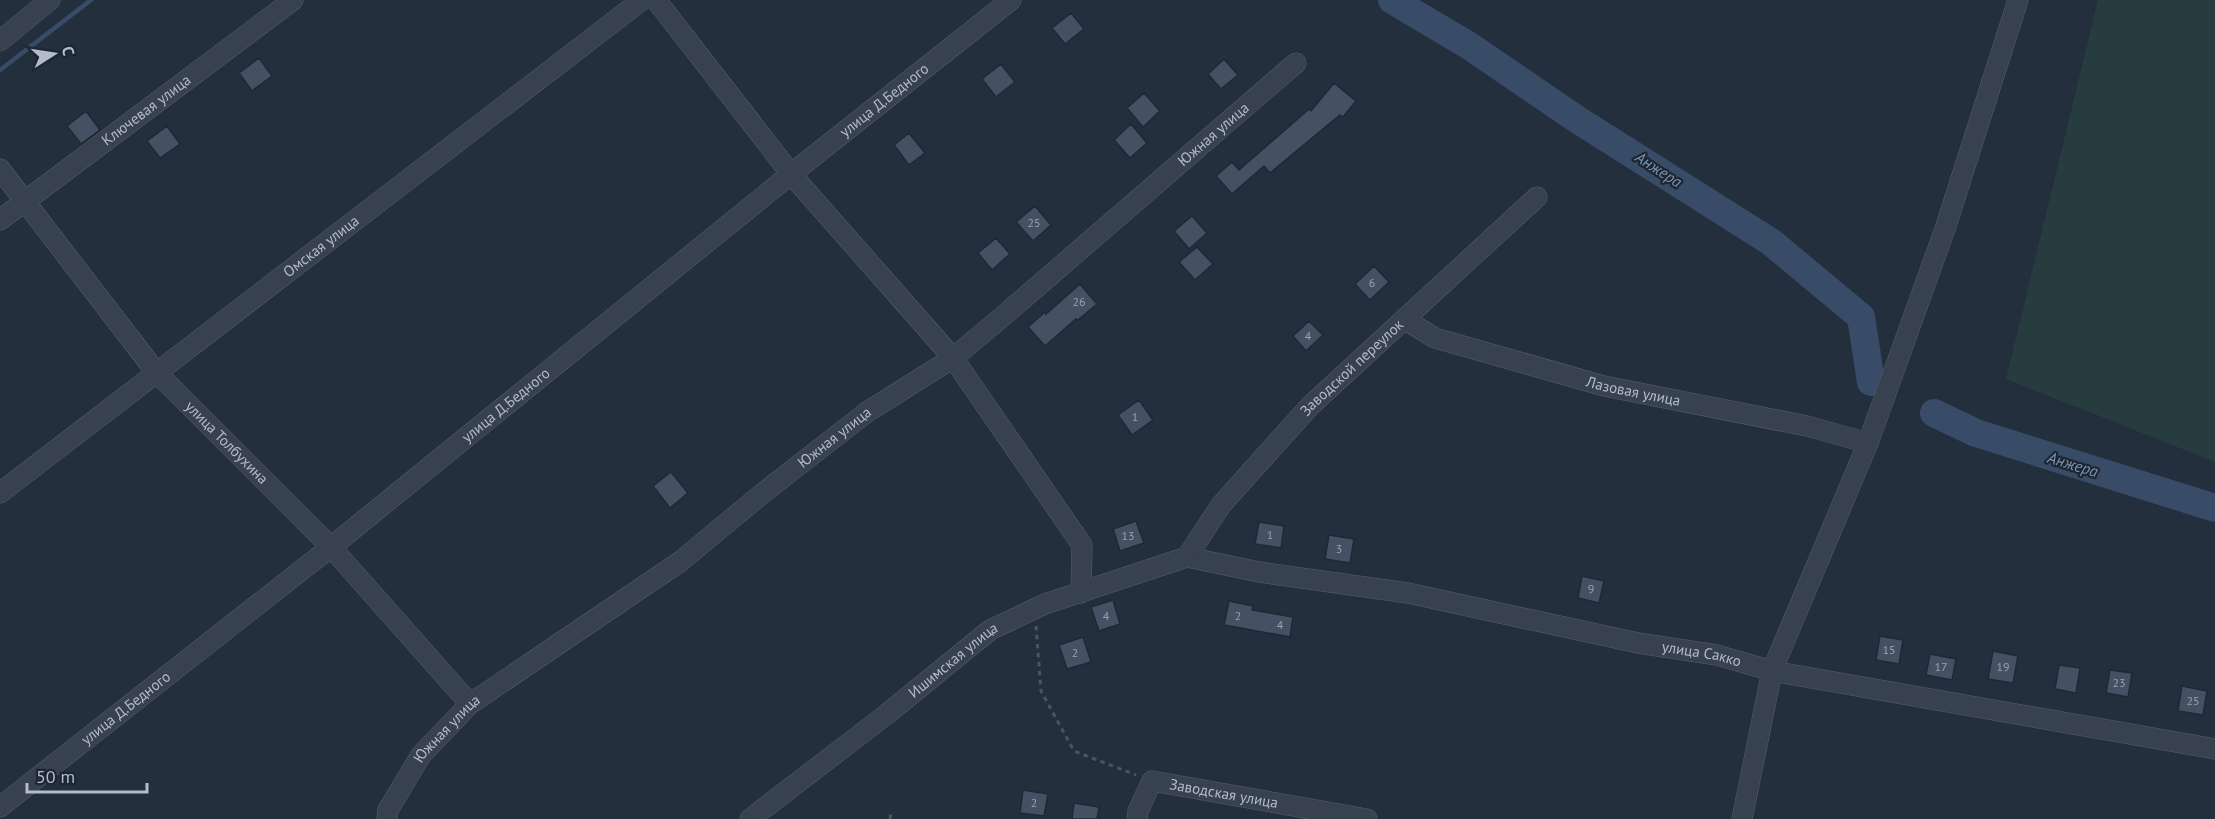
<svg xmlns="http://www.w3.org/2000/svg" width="2215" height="819" font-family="'PT Sans',sans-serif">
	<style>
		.green { fill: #263c3f }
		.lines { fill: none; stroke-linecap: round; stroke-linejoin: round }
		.stream { stroke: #394c67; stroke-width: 4.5 }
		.river { stroke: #394c67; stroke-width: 28 }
		.building { fill: #455162; stroke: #1f2835; stroke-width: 1.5 }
		.minor-casing { stroke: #565f6c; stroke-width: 21 }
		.path { stroke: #44595c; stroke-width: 3; stroke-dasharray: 4.5 4.5; stroke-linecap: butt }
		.minor { stroke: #38414e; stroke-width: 20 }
		.labels { text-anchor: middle; stroke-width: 4.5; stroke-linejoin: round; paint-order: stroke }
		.number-label { font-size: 12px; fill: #98a1af }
		.street-label { font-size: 15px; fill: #b4bcc9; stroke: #1d2633 }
		.water-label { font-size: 16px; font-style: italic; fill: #7c92b1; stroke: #1d2633 }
	</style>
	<rect width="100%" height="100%" fill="#242f3e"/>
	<!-- green -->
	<path class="green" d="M2098,0H2215V462L2006,379Z"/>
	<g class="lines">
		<!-- stream -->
		<path class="stream" d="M0,70L91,0"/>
		<!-- river -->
		<path class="river" d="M1392,0L1468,45L1578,120L1771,242L1861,317L1871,382
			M1934,413L1976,433L2215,508"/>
	</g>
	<!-- building -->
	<path class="building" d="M1071,13L1084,29L1065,44L1052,28Z
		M259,58L272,76L252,91L239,73Z
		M1224,59L1238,75L1221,89L1208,74Z
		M1001,64L1015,82L996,97L982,79Z
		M1334,83L1356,101L1343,117L1340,115L1270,173L1264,166L1232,194L1216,176L1232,162L1239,170L1309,109L1311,111Z
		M1144,93L1160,111L1143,127L1127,108Z
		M86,111L100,130L81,144L67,126Z
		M1131,124L1147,143L1130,158L1114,140Z
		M167,126L180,144L160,158L147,141Z
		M909,133L925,153L909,165L894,145Z
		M1035,206L1051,225L1033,241L1016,222Z
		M1192,216L1207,233L1189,249L1174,231Z
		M996,238L1010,254L992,270L978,253Z
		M1197,247L1213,264L1195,280L1179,262Z
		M1374,266L1389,282L1370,300L1355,284Z
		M1080,284L1097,304L1078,320L1076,319L1045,346L1028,327L1045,312L1046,314Z
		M1309,321L1323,335L1306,351L1293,336Z
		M1139,400L1153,420L1132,435L1118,415Z
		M671,472L688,493L670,508L653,486Z
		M1136,521L1144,543L1120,551L1113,529Z
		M1259,522L1284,526L1281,548L1255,544Z
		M1329,535L1354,539L1350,563L1325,559Z
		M1582,576L1604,581L1599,603L1578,598Z
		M1113,600L1120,624L1099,631L1091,607Z
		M1229,601L1253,606L1252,610L1293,617L1290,637L1224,625Z
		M1880,636L1903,640L1899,664L1876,660Z
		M1083,637L1091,662L1067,669L1059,645Z
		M1993,651L2018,656L2013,683L1988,679Z
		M1930,654L1956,659L1952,680L1926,675Z
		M2059,665L2080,668L2076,693L2055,689Z
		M2110,670L2132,673L2128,697L2106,693Z
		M2182,686L2207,691L2203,715L2178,711Z
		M1023,790L1048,794L1044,816L1020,813Z
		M1074,803L1099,807L1097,819H1072Z"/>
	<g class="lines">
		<!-- minor casing -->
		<g class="minor-casing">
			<g id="minor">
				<path d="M656,0L791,174L953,358L1082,545L1081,593"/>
				<path d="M0,41L50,0"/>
				<path id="s1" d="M0,169L156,372L331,547L470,704"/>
				<path id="s2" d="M0,220L293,0"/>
				<path id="s3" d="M1404,319L1435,338L1604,386L1807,426L1868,443"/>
				<path id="s4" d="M0,493L642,0"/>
				<path id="s5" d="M1187,557L1259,572L1408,593L1638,643L1717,655L1772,671L2215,749"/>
				<path id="s6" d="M1187,557L1221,505L1310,406L1537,197"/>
				<path id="s7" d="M0,807L331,547L791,174L1011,0"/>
				<path id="s8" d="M387,819L388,810L421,755L470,704L681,561L758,497L867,412L953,358L1002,317L1296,63"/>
				<path id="s9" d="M750,819L887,714L990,630L1045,604L1187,557"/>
				<path id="s10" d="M1137,819L1138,811L1152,781L1367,819"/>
				<path d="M1742,819L1772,671L1868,443L1945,229L2018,0"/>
			</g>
		</g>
		<!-- path -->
		<path class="path" d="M1036,626L1041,691L1074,751L1136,775
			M890,819L891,813"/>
		<!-- minor -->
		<use href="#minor" class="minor"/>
	</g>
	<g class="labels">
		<!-- number labels -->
		<g class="number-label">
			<text x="1034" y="227">25</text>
			<text x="1372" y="287">6</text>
			<text x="1079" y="306">26</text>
			<text x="1308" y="340">4</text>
			<text x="1135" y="421">1</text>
			<text x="1270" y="539">1</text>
			<text x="1128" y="540">13</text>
			<text x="1339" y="553">3</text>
			<text x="1591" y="593">9</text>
			<text x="1106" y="620">4</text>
			<text x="1238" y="620">2</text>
			<text x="1280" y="629">4</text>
			<text x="1889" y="654">15</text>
			<text x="1075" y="657">2</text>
			<text x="1941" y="671">17</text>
			<text x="2003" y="671">19</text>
			<text x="2119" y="687">23</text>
			<text x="2193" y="705">25</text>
			<text x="1034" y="807">2</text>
		</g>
		<!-- street labels -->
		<g class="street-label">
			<text dy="5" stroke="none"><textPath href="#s7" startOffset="1132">улица Д.Бедного</textPath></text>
			<text dy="5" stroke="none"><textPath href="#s2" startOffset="183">Ключевая улица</textPath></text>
			<text dy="5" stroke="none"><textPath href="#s8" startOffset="1082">Южная улица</textPath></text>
			<text dy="5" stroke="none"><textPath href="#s4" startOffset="405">Омская улица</textPath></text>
			<text dy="5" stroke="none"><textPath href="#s6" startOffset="252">Заводской переулок</textPath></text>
			<text dy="5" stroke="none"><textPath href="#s3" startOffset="242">Лазовая улица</textPath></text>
			<text dy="5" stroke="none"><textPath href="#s7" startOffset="646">улица Д.Бедного</textPath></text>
			<text dy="5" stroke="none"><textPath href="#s8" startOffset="596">Южная улица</textPath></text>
			<text dy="5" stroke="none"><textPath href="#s1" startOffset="356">улица Толбухина</textPath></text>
			<text dy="5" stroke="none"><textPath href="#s5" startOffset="524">улица Сакко</textPath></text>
			<text dy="5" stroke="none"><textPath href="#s9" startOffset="258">Ишимская улица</textPath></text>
			<text dy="5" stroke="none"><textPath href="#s7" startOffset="160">улица Д.Бедного</textPath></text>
			<text dy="5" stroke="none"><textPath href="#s8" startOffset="110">Южная улица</textPath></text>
			<text dy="5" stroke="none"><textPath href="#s10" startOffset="114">Заводская улица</textPath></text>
		</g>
		<!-- water labels -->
		<g class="water-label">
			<text transform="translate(1659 169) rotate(33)" y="6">Анжера</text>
			<text transform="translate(2073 464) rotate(17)" y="6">Анжера</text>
		</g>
	</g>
	<!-- north arrow -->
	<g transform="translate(54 54) rotate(78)" stroke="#1d2633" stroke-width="4.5" paint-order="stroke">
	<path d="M0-4.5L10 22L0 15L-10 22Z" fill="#b4bcc9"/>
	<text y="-9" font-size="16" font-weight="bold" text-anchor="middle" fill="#b4bcc9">С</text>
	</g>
	<!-- scale -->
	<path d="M27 783v9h120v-9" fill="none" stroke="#b4bcc9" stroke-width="3"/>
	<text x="36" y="783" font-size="18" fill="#b4bcc9" stroke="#1d2633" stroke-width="4.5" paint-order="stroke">50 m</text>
</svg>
